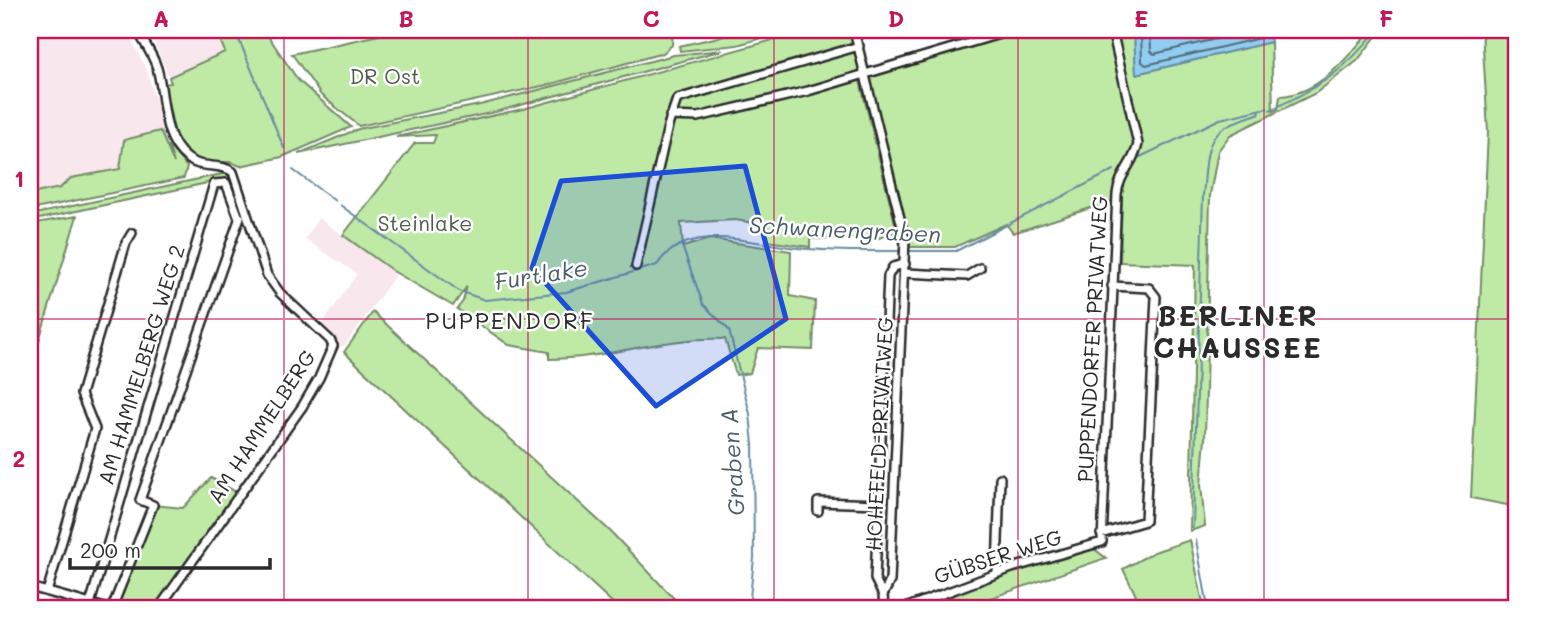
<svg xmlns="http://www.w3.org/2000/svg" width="1547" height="638" font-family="Mali,sans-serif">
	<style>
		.built { fill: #f8e7ec }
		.green { fill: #beeaa6; stroke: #748a68; stroke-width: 2 }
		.water { fill: #91cdf1; stroke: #688ca2; stroke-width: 2 }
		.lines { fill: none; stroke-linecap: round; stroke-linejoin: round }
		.shore { stroke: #546c7a; stroke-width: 2 }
		.stream { stroke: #688ca2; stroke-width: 2 }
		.street-casing { stroke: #2b2b2b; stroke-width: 12 }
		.street { stroke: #fff; stroke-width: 7 }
		.marked { fill: #1d4ed8; fill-opacity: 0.2; stroke: #1d4ed8; stroke-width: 5; stroke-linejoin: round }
		.grid { fill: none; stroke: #c2185b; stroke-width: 2; stroke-opacity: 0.55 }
		.labels { text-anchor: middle; stroke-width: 5; stroke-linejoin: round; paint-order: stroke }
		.park-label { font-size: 21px; fill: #505b4a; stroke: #fff }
		.street-label { font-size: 21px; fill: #2b2b2b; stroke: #fff }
		.water-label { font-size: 23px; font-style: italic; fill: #4a5c66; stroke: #fff }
		.neighbourhood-label { font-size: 23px; letter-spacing: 2px; fill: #2b2b2b; stroke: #fff }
		.district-label { font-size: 28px; font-weight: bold; letter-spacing: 2px; fill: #2b2b2b; stroke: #fff }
		.neatline { fill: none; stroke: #c2185b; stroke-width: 2.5 }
		.grid-label { font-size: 23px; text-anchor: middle; font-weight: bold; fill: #c2185b }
	</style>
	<rect width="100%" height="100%" fill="#fff"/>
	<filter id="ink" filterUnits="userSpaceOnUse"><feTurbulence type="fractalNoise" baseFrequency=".0143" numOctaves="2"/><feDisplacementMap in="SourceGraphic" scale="14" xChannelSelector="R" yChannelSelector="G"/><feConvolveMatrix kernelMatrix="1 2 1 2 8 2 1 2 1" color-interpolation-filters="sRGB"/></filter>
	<g filter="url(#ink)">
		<!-- built -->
		<path class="built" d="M30,30H127L147,71L178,175L30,206Z
			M149,30H216L226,52L169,77Z
			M318,218L397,273L345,345L333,349L319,329L357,274L305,239Z
			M47,592L105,608H44Z"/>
		<!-- green -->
		<path class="green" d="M216,30H264L298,80L351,127L282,157L240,166L231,162H204L188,154L176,139L164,84L171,83L169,77L225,52Z
			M402,30H673L672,45L663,53L551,84L359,126L321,95L292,54Z
			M750,30H791L737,45L680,51L679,46Z
			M809,30H852L861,71L860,81L897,231L879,238L810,239V247L766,241L767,225L735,220L681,223L683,247L710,239L791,251L790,296L815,301L813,350L758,348L750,373L736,375L725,339C665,336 608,359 549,359V352L509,345L457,309L463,301L467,286L453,306L393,271L343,235L415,143H433L436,135L396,137L523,109Z
			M1023,30H1108L1120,77L1126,76L1116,30H1134L1136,74L1271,42L1273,111L1278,109L1280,96C1319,94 1347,58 1371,30H1381L1357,61L1316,93L1230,135L1218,151L1210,195L1205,439L1201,485L1205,526L1190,531L1195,265L1120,262L1122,198L1013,233L1006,224L955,247H908L907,226L869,78Z
			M1482,30H1517V507L1471,498L1488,132Z
			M723,50L495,112L298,154L358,129L480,105L674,55Z
			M160,131L174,163L168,145L187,167L184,178L30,210V194L60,188L71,178L120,169L124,140Z
			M227,173L242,208L240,212L235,192L231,193L226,179L30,221V215Z
			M77,216L30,370V224Z
			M373,312L611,532L683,608H618L344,352Z
			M211,478L240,494L159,608H112L153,505L183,508Z
			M1190,540L1204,608H1142L1123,569L1154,552Z
			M1093,548L1106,558L962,608H915L995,577Z"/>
		<!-- water -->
		<path class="water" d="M1134,30H1269L1271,42L1136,74Z"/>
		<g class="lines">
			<!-- shore -->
			<path class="shore" d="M1141,30L1142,62L1146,65L1260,38L1262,30
				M1150,30L1151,51L1154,54L1253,30"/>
			<!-- stream -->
			<path class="stream" d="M235,30L284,148
				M1270,110C1318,88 1344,72 1377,30
				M1140,157L1220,119L1267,108
				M293,170L335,201
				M340,205L459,291L485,300L566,292L657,265C687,220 753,244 798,248C832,252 866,251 900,251
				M682,246L703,304L729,330L750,414L753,445L754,558L749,608
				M906,251H956L1114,170
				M1193,527L1203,195C1206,174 1203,141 1223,128C1233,121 1248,118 1260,113L1259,110
				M1196,540L1208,608"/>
			<!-- street casing -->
			<g class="street-casing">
				<path id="street" d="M137,30C144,42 153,55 157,68C166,99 160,136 187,158C201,170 219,162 233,172L267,275L280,293L330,340L333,346L319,378L302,407L159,608
					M854,30L905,239L890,581L883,595L884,608
					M670,116L698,117L808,91L1013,30
					M636,266L668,126L677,99L859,46
					M905,273L967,276L980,268
					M818,511V502L879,504
					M1101,534L1145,521L1156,297L1149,288L1112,286
					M997,573L1000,478
					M30,587L105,608
					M47,592L95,429L81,394L126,243L132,233
					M883,595L875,579L888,276L893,267L905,264
					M90,604L214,184L226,183L239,218
					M112,608L153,505L140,500L240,217
					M905,608L1012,568L1102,542L1117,194C1119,174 1134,163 1138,144L1112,30"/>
			</g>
			<!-- street -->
			<use href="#street" class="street"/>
		</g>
	</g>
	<!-- marked area -->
	<path class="marked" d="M745,166L786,319L656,406L532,268L561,181Z"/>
	<!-- grid -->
	<path class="grid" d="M284,30V608M528,30V608M774,30V608M1018,30V608M1264,30V608M30,319H1517"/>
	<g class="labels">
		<!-- park labels -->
		<g class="park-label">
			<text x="385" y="84">DR Ost</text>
			<text x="425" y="231">Steinlake</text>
		</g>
		<!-- street labels -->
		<g class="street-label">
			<text transform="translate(1093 339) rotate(-87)" y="7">PUPPENDORFER PRIVATWEG</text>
			<text transform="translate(142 365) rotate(-73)" y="7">AM HAMMELBERG WEG 2</text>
			<text transform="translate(262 427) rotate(-57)" y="7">AM HAMMELBERG</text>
			<text transform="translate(880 434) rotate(-87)" y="7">HOHEFELD-PRIVATWEG</text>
			<text transform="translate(998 557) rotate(-18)" y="7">GÜBSER WEG</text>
		</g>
		<!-- water labels -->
		<g class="water-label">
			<text transform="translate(845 230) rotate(3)" y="8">Schwanengraben</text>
			<text transform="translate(541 275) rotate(-9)" y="8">Furtlake</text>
			<text transform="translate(733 462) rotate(-94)" y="8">Graben A</text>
		</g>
		<!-- neighbourhood labels -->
		<g class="neighbourhood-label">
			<text x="510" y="329">PUPPENDORF</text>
		</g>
		<!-- district labels -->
		<g class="district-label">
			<text x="1238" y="326">BERLINER<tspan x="1238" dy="32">CHAUSSEE</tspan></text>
		</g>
	</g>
	<!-- margin -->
	<rect width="1547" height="638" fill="none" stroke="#fff" stroke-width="77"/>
	<!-- scale -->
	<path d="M70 558v10h200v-10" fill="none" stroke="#2b2b2b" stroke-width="3.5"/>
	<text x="80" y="558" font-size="21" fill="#2b2b2b" stroke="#ffffff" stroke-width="5" paint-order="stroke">200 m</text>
	<rect x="38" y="38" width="1470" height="562" class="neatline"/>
	<g class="grid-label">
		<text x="161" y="27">A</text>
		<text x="406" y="27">B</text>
		<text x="651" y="27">C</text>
		<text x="896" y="27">D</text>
		<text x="1141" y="27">E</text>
		<text x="1386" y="27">F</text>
		<text x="19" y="187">1</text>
		<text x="19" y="467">2</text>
	</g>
</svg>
